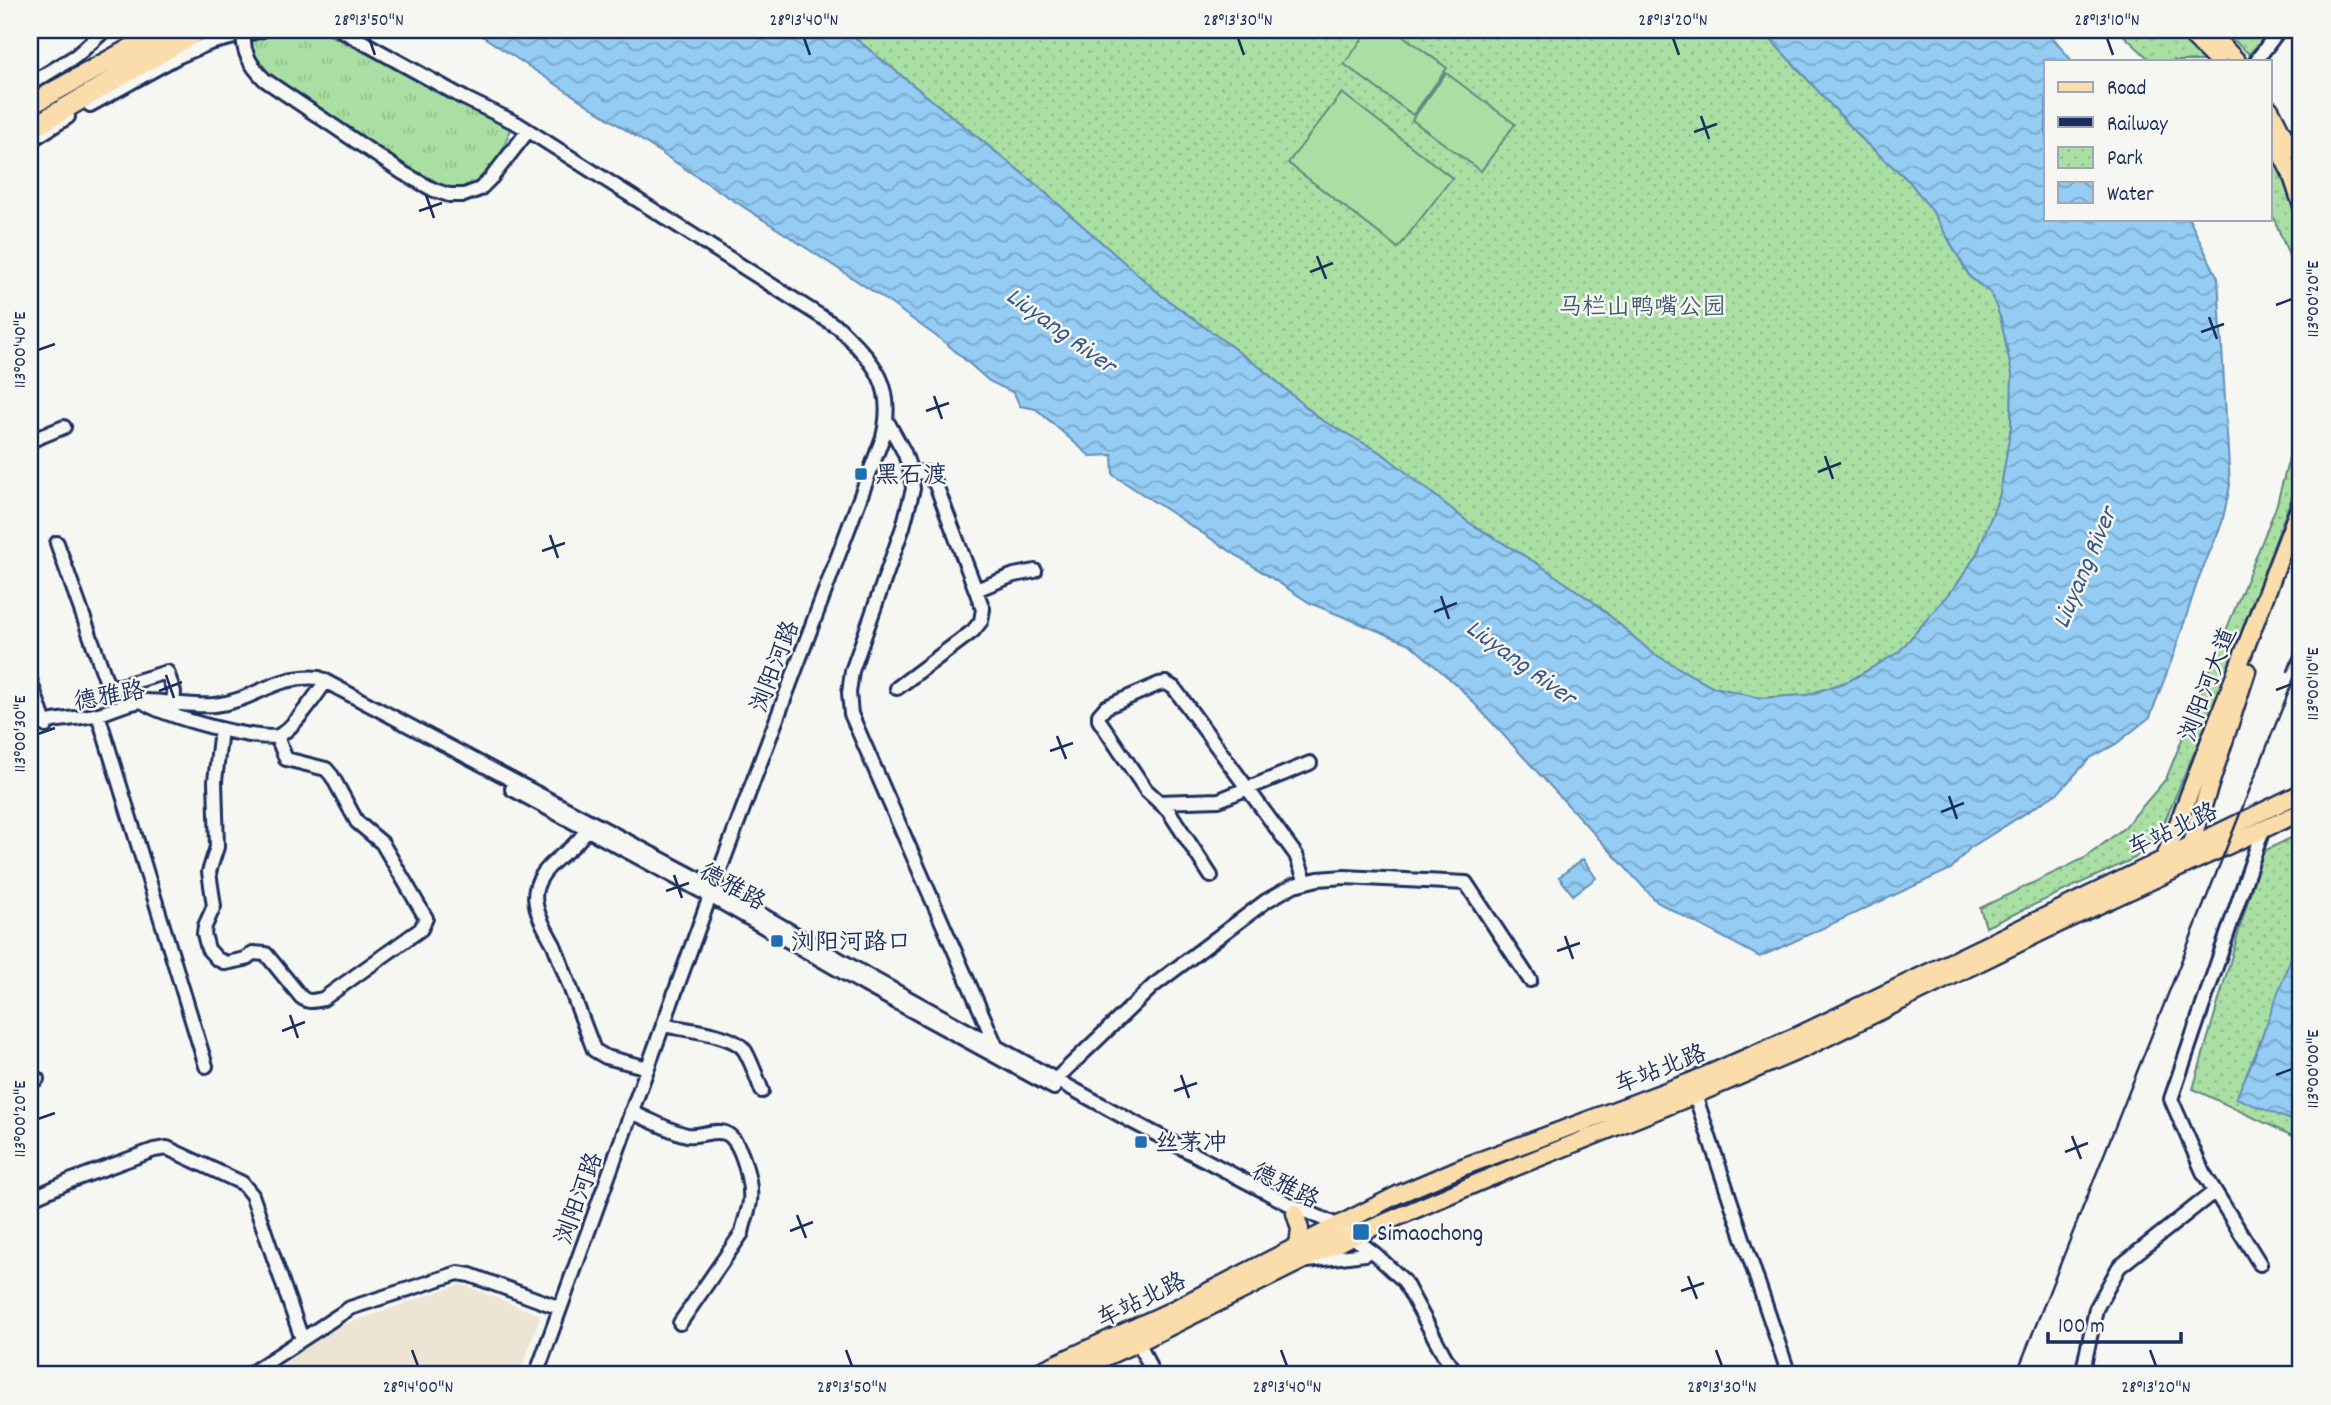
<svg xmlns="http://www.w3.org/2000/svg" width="2331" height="1405" font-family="Dekko,'LXGW WenKai TC',sans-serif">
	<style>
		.built { fill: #ede4d3 }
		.grass { fill: url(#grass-tufts); stroke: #628780; stroke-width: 2 }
		.park { fill: url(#park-dots); stroke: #628780; stroke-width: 2 }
		.garden { fill: #a9dfa2; stroke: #628780; stroke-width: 2 }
		.water { fill: url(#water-waves); stroke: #648db7; stroke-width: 2 }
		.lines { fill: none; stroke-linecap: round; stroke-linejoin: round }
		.minor-casing { stroke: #1b2f5e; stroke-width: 18 }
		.major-casing { stroke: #1b2f5e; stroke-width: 21 }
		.highway-casing { stroke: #1b2f5e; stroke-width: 24 }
		.minor { stroke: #f6f6f2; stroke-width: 12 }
		.major { stroke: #faddab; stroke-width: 16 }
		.highway { stroke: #faddab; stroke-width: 19 }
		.rail { stroke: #1b2f5e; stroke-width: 2.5 }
		.minor-bridge-casing { stroke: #1b2f5e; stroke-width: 18; stroke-linecap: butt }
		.minor-bridge { stroke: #f6f6f2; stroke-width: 12 }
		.ticks { fill: none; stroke: #1b2f5e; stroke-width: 2.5 }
		.poi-dot { fill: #1f6fb2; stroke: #f6f6f2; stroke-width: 2.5 }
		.labels { text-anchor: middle; stroke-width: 5; stroke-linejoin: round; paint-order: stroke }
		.park-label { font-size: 24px; fill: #3e5b6f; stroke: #f6f6f2 }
		.poi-label { font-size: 24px; fill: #1b2f5e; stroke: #f6f6f2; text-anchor: start }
		.street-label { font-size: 24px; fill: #1b2f5e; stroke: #f6f6f2 }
		.water-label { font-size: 26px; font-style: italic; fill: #395683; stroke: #f6f6f2 }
		.neatline { fill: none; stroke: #1b2f5e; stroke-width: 2.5 }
		.ticks-label { font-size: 18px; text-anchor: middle; fill: #1b2f5e }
	</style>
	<defs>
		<pattern id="grass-tufts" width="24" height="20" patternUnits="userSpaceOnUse" patternTransform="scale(1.75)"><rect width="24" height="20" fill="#a9dfa2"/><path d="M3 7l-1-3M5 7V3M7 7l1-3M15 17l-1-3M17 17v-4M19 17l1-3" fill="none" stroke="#91c08e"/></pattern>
		<pattern id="park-dots" width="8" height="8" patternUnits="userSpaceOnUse" patternTransform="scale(1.75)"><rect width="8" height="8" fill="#a9dfa2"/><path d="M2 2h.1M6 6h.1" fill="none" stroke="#91c08e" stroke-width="1.8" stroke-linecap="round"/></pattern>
		<pattern id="water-waves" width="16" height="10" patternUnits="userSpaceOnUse" patternTransform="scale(1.75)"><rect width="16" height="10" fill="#94ccf3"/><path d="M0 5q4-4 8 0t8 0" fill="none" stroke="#78a6c8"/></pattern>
	</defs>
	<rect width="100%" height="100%" fill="#f6f6f2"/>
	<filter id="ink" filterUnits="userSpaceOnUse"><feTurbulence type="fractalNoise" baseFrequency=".0143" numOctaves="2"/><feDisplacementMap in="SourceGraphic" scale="14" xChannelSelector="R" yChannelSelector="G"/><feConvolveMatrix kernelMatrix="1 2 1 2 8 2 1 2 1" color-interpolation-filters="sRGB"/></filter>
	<g filter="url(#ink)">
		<!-- built -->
		<path class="built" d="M461,1284L540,1315L520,1375H268L334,1328Z"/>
		<!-- grass -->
		<path class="grass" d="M284,30H320L511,126C504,150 490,192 458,190C446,190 436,184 426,180L269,78L251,57L250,40Z"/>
		<!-- park -->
		<path class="park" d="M845,30H1762L1866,143L1909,181L1933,212L1970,277L1991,293L2001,319L2012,374L2011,427L2000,494L1978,552L1958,583L1899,652L1849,681L1807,695L1760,698L1710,686L1651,652L1596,604L1541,566L1468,522L1383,454L1320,419L1262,369L1162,296L1033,182Z
			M2118,30H2176L2208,61H2151Z
			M2222,30H2273L2249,54Z
			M2270,152L2280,171L2301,232V469L2299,478L2209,718L2159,835L2135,858L1986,927L1980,908L2085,858L2125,827L2166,779L2276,507L2292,447L2298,396L2297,321L2291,260L2270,209Z
			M2301,833V1140L2193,1089L2262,852Z"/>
		<!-- garden -->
		<path class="garden" d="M1369,30H1395L1447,68L1413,115L1344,64Z
			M1446,73L1515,124L1481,171L1412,120Z
			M1342,93L1452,178L1398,248L1288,163Z"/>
		<!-- water -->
		<path class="water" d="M473,30H845L1033,182L1162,296L1262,369L1320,419L1383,454L1468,522L1541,566L1596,604L1651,652L1710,686L1760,698L1807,695L1849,681L1899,652L1958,583L1978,552L2000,494L2011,427L2012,374L2001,319L1991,293L1970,277L1933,212L1909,181L1866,143L1762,30H2047L2072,61H2046V219H2189L2218,278L2230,486L2222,523L2198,580L2174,654L2150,717L2116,744L2090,758L2059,792L1970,848L1951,869L1760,957L1657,902L1461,689L1410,644L1310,603L1113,475L1112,455L1090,456L1036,409L1020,406L1014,393L989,381L947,344L883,298Z
			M1583,859L1596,878L1573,895L1559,877Z
			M2295,947L2301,948V1124L2236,1098L2255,1055Z"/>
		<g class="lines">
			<!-- minor casing -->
			<g class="minor-casing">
				<path id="minor" d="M341,30L464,98L518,124L839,328C874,363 896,384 883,437L710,896L536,1375
					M2256,61L2279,30
					M30,84L76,56L105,30
					M90,105L177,57L210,43L263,30
					M30,141L68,117
					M492,177L528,131
					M887,421L904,452L911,472L913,489L903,527L852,671L849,693L851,714L997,1048
					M30,441L64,427
					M57,543L107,683L117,687L167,672L174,692L173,709
					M976,590L1014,575L1035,571
					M30,680L46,726
					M897,688L973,631L981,621L983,609L936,485L927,473L911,472
					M144,702C158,715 264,744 280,735C296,725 315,697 326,681
					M98,714L206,1066
					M30,727C52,718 75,720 98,714C114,710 129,701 145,701C168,701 192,707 215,705C254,701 275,674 319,678L714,887L870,977L1131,1121L1287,1203L1337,1225L1375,1254L1404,1281L1445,1357L1458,1375
					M221,729L215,781L217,847L209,872L214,906L205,926L204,934L208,949L217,959L226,963L245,959L253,953L266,954L301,997C308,1003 313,1001 323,999L421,929L426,918L382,843L357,822L332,776L326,769L286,759L277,737
					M512,789L710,896L865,985L1054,1088
					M1159,802L1219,800L1310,763
					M590,822C585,836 574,846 562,855C523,886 532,906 554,945L594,1050L606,1057L648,1068
					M1211,876L1168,810L1146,790L1099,720V715L1106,707L1159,684L1166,683L1174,688L1296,855L1306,882
					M663,1025C684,1030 734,1033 745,1051C752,1063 757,1078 762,1091
					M1055,1080L1153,986L1266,901L1294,885L1318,879L1344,877L1466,883L1530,980
					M30,1081L37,1079
					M1695,1095L1789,1375
					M631,1112C649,1119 669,1131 687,1135C699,1137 713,1129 725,1133C742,1139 752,1185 750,1201C749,1211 744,1221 742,1233L680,1323
					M30,1199L70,1181L154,1150L167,1148L242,1183L252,1195L302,1339
					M1307,1261L1365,1254
					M2260,1264L2203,1172L2171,1099L2263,829
					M1139,1342L1153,1375
					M248,1375L350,1308L458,1273L470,1275L560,1308
					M2082,1375L2096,1309L2119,1267L2215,1191"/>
			</g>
			<!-- major casing -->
			<g class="major-casing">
				<path id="major" d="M2186,30L2217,61
					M2207,30L2237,61
					M2270,109L2291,150
					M2270,132L2291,173L2301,203
					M2188,852L2247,671
					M2164,860L2301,503
					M1295,1213L1300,1229L1298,1246
					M1031,1375L1166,1313L1397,1195L1465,1166L1690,1082L1799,1035L2301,793
					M1066,1375L1139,1342L1344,1240L1491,1177L1695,1095L1805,1048L2064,921L2301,812"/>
			</g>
			<!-- highway casing -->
			<g class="highway-casing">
				<path id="highway" d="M30,105L164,30
					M30,129L199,30"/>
			</g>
			<!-- minor -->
			<use href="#minor" class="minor"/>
			<!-- major -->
			<use href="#major" class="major"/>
			<!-- highway -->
			<use href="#highway" class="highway"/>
			<!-- rail -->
			<path class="rail" d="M2288,671L2301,638
				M2016,1375L2301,661"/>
			<!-- minor-bridge casing -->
			<g class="minor-bridge-casing">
				<path id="minor-bridge" d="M245,30C240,50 251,66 265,80L403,173L434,190L449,195H464L480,189L492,177"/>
			</g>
			<!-- minor-bridge -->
			<use href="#minor-bridge" class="minor-bridge"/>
		</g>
	</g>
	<!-- ticks -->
	<path class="ticks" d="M369,38L375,55M804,38L810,55M1238,38L1244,55M1673,38L1679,55M2107,38L2113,55M1701,116L1709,139M1694,132L1717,124M426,195L434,218M419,211L442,203M1317,256L1326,279M1310,272L1333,263M2276,305L2292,299M2209,317L2217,339M2201,332L2224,324M38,350L55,344M934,396L942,419M926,411L949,403M1825,456L1833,479M1818,472L1841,463M550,535L558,558M542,551L565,543M1441,596L1449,619M1434,612L1457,603M166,675L174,698M2276,690L2292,684M159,691L182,682M38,734L55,728M1057,736L1066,759M1050,751L1073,743M1949,796L1957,819M1941,812L1964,803M674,875L682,898M666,891L689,883M1565,936L1573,959M1557,951L1580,943M290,1015L298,1038M282,1031L305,1022M1181,1075L1189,1098M2276,1075L2292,1069M1174,1091L1197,1083M38,1119L55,1113M2072,1136L2081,1159M2065,1152L2088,1143M797,1215L806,1238M790,1231L813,1222M1688,1276L1697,1299M1681,1291L1704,1283M412,1350L418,1366M846,1350L852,1366M1281,1350L1287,1366M1716,1350L1722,1366M2150,1350L2156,1366"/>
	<!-- markers -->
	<g class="poi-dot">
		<rect x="854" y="467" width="14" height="14" rx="3.5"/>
		<rect x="770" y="934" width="14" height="14" rx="3.5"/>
		<rect x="1134" y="1135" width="14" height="14" rx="3.5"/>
		<rect x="1352" y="1223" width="18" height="18" rx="3.5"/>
	</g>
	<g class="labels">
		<!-- park labels -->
		<g class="park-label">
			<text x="1642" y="314">马栏山鸭嘴公园</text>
		</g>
		<!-- poi labels -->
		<g class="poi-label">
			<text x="875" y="482">黑石渡</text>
			<text x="791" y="949">浏阳河路口</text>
			<text x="1155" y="1150">丝茅冲</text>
			<text x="1377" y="1240">Simaochong</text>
		</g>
		<!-- street labels -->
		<g class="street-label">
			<text transform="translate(774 666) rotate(-69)" y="8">浏阳河路</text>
			<text transform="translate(2207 684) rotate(-69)" y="8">浏阳河大道</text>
			<text transform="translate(109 695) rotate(-10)" y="8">德雅路</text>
			<text transform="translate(2172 829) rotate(-25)" y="8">车站北路</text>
			<text transform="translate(733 886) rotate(29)" y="8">德雅路</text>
			<text transform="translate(1660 1068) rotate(-21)" y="8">车站北路</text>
			<text transform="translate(1286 1185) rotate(27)" y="8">德雅路</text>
			<text transform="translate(578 1198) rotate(-70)" y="8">浏阳河路</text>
			<text transform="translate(1141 1299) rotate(-26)" y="8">车站北路</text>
		</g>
		<!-- water labels -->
		<g class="water-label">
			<text transform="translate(1062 329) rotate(36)" y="9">Liuyang River</text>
			<text transform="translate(2083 567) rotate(-67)" y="9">Liuyang River</text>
			<text transform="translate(1522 661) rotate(36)" y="9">Liuyang River</text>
		</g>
	</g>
	<!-- margin -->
	<rect width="2331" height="1405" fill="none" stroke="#f6f6f2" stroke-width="77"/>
	<!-- legend -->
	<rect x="2044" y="60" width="228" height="161" fill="#f6f6f2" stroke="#9ea6b7" stroke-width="2"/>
	<rect x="2058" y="82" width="35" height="10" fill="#faddab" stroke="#9ea6b7" stroke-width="2"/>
	<text x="2107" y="94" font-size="21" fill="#1b2f5e">Road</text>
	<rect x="2058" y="117" width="35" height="10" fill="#1b2f5e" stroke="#9ea6b7" stroke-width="2"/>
	<text x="2107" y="130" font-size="21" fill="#1b2f5e">Railway</text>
	<rect x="2058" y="147" width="35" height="21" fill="url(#park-dots)" stroke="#9ea6b7" stroke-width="2"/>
	<text x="2107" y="164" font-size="21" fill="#1b2f5e">Park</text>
	<rect x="2058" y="182" width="35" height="21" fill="url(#water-waves)" stroke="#9ea6b7" stroke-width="2"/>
	<text x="2107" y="200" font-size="21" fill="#1b2f5e">Water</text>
	<!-- scale -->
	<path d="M2048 1332v10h133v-10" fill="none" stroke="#1b2f5e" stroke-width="3.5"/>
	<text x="2058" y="1332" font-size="21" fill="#1b2f5e" stroke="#f6f6f2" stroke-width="5" paint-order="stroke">100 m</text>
	<rect x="38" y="38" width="2254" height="1328" class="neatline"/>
	<g class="ticks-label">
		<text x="369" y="25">28°13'50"N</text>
		<text x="804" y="25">28°13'40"N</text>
		<text x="1238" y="25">28°13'30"N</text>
		<text x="1673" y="25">28°13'20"N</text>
		<text x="2107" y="25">28°13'10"N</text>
		<text transform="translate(2312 299) rotate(-90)" y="6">113°00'20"E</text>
		<text transform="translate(19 350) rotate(-90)" y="6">113°00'40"E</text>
		<text transform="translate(2312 684) rotate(-90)" y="6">113°00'10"E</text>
		<text transform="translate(19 734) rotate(-90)" y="6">113°00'30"E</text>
		<text transform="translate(2312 1069) rotate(-90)" y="6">113°00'00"E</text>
		<text transform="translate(19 1119) rotate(-90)" y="6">113°00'20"E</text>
		<text x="418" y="1392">28°14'00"N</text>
		<text x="852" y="1392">28°13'50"N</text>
		<text x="1287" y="1392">28°13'40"N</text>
		<text x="1722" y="1392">28°13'30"N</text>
		<text x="2156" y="1392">28°13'20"N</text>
	</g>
</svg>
